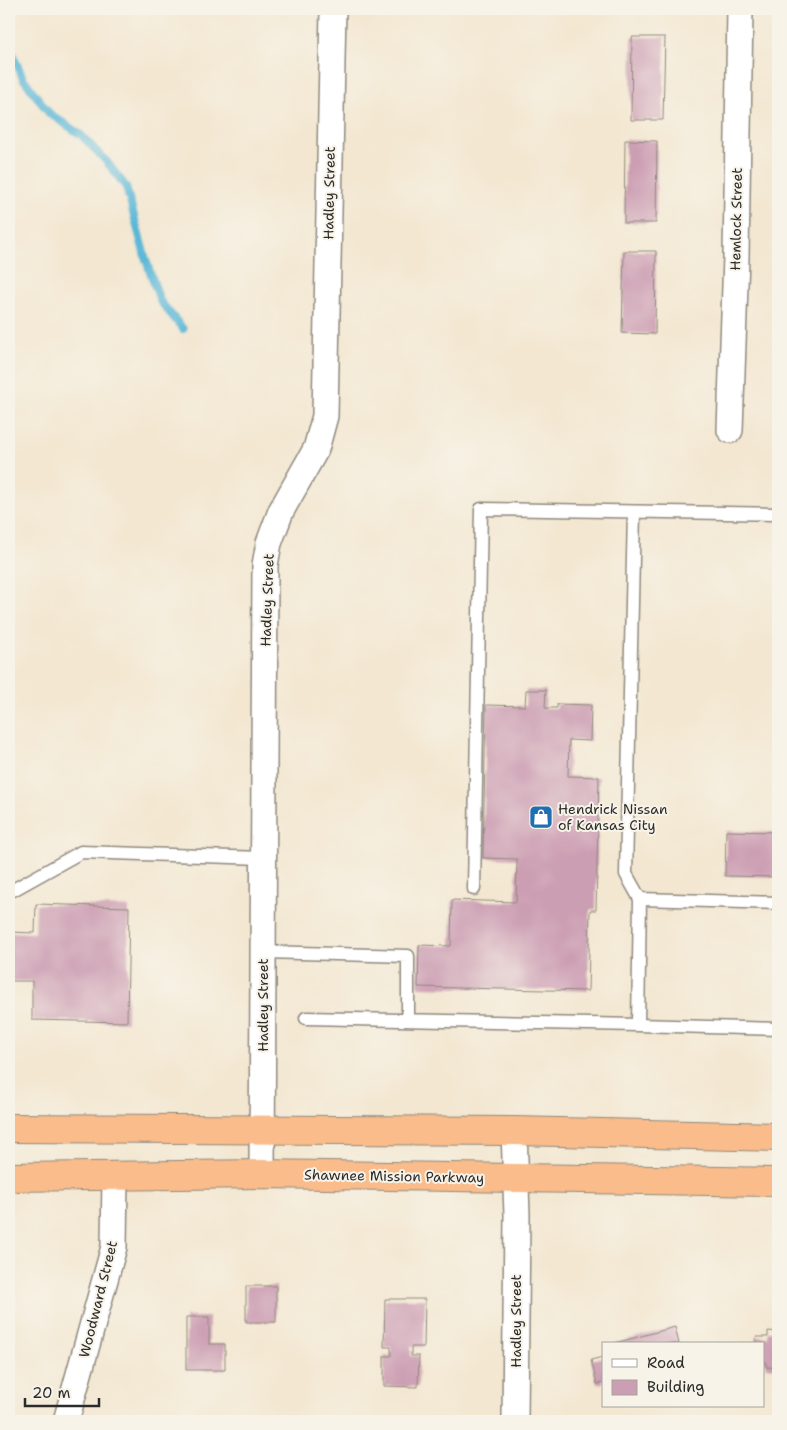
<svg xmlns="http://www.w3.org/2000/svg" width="787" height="1430" font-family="'Shantell Sans',sans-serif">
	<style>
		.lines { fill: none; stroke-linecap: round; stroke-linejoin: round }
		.stream { stroke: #59b7d7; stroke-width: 8 }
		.building { fill: #cc9eb3 }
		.lane-casing { stroke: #8f897e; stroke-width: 15 }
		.street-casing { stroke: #8f897e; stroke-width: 28 }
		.highway-casing { stroke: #8f897e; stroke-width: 30 }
		.lane { stroke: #fff; stroke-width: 12 }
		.street { stroke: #fff; stroke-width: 25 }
		.highway { stroke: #f9bc8a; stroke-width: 28 }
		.labels { text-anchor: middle; stroke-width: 4; stroke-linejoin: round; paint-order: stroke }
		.street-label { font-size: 14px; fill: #2b2b2b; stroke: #f7f3e8 }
		.poi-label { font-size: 14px; fill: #2b2b2b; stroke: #f7f3e8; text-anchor: start }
	</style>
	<rect width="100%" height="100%" fill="#f7f3e8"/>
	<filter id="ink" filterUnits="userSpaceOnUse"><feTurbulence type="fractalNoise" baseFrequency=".02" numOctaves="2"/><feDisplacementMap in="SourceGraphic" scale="10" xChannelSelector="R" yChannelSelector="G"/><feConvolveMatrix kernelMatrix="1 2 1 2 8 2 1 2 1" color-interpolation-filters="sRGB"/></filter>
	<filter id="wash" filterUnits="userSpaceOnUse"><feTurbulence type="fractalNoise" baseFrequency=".0096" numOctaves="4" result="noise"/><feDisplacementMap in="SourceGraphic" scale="20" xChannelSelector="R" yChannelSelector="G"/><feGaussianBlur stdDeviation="1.12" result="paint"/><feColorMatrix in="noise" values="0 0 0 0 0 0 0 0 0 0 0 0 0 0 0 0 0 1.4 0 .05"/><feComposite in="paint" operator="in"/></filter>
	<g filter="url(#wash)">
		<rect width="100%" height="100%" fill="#f3e7d1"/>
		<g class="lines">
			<!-- stream -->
			<path class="stream" d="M9,46L23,78L49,113L81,135L107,162L126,187L146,260L160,301L183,329"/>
		</g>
		<g id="blocks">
			<!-- building -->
			<path class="building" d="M636,9H675V13H636Z
				M632,37H665L663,120H631Z
				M625,140L657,141L656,223H624Z
				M624,251H656L655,334L622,333Z
				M526,690H546L545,708H557V704L591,705L590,741L569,740L568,776L599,777L596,910H590L588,991L418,987L419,945L451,946L452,900L516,902L517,859L483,858L486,705L525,706Z
				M726,831L778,832V877L725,876Z
				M36,904L129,907L127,1022L32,1020V981H9V932L35,933Z
				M246,1286H276V1322H246Z
				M385,1299H425L424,1347H411V1356H419L418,1387L384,1386V1356H391V1347H384Z
				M186,1317H209V1344H225V1370H186Z
				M675,1327L679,1344H616L615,1343Z
				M768,1331L778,1332V1368L766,1367V1362H763V1344H756V1337H768Z
				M603,1357V1383L597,1384L591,1360Z"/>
		</g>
	</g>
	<g filter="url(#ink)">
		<use href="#blocks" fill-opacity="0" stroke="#8f897e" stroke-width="1"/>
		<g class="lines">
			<!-- lane casing -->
			<g class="lane-casing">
				<path id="lane" d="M634,512L626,874L640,899L638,1025L778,1029
					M474,889L481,509L778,514
					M9,890H13L81,852L264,858
					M640,899L778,903
					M264,952L408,956V1020
					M306,1018L638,1025"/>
			</g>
			<!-- street casing -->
			<g class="street-casing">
				<path id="street" d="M730,430L736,257L740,9
					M514,1131L517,1215L515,1421
					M262,1174L265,565L269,543L281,511L316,449L325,416L333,9
					M66,1421L114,1247L115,1175"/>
			</g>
			<!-- highway casing -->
			<g class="highway-casing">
				<path id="highway" d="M9,1128L514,1131L778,1137
					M9,1177L262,1174L778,1182"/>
			</g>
			<!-- lane -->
			<use href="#lane" class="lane"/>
			<!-- street -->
			<use href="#street" class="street"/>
			<!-- highway -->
			<use href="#highway" class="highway"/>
		</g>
	</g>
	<!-- icons -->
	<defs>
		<g id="shop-square" transform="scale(1.25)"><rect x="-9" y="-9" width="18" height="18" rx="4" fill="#1f6fb2" stroke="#f7f3e8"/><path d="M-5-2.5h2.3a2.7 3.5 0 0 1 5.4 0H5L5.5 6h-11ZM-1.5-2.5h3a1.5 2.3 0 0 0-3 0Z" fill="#fff"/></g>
	</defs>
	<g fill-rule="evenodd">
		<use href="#shop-square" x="541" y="817"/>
	</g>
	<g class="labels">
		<!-- street labels -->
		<g class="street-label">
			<text transform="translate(329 193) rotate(-89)" y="5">Hadley Street</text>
			<text transform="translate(736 219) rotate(-89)" y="5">Hemlock Street</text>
			<text transform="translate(267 600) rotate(-88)" y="5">Hadley Street</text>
			<text transform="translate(263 1005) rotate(-90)" y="5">Hadley Street</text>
			<text transform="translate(394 1176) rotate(1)" y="5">Shawnee Mission Parkway</text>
			<text transform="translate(98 1299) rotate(-76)" y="5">Woodward Street</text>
			<text transform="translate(516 1321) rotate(-90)" y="5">Hadley Street</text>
		</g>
		<!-- poi labels -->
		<g class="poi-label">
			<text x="558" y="814">Hendrick Nissan<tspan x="558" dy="16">of Kansas City</tspan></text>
		</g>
	</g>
	<!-- margin -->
	<rect width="787" height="1430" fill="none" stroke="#f7f3e8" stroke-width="30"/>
	<!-- legend -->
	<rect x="602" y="1342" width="162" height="65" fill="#f7f3e8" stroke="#a5a39c"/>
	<rect x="612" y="1359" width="25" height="8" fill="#ffffff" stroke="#a5a39c"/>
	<text x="647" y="1368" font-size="15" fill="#2b2b2b">Road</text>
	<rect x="612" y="1380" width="25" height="15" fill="#cc9eb3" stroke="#a5a39c"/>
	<text x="647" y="1392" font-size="15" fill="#2b2b2b">Building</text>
	<!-- scale -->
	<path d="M25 1398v8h74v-8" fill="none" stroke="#2b2b2b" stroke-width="2.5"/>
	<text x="32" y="1398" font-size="15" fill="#2b2b2b" stroke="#f7f3e8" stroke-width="4" paint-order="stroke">20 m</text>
</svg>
